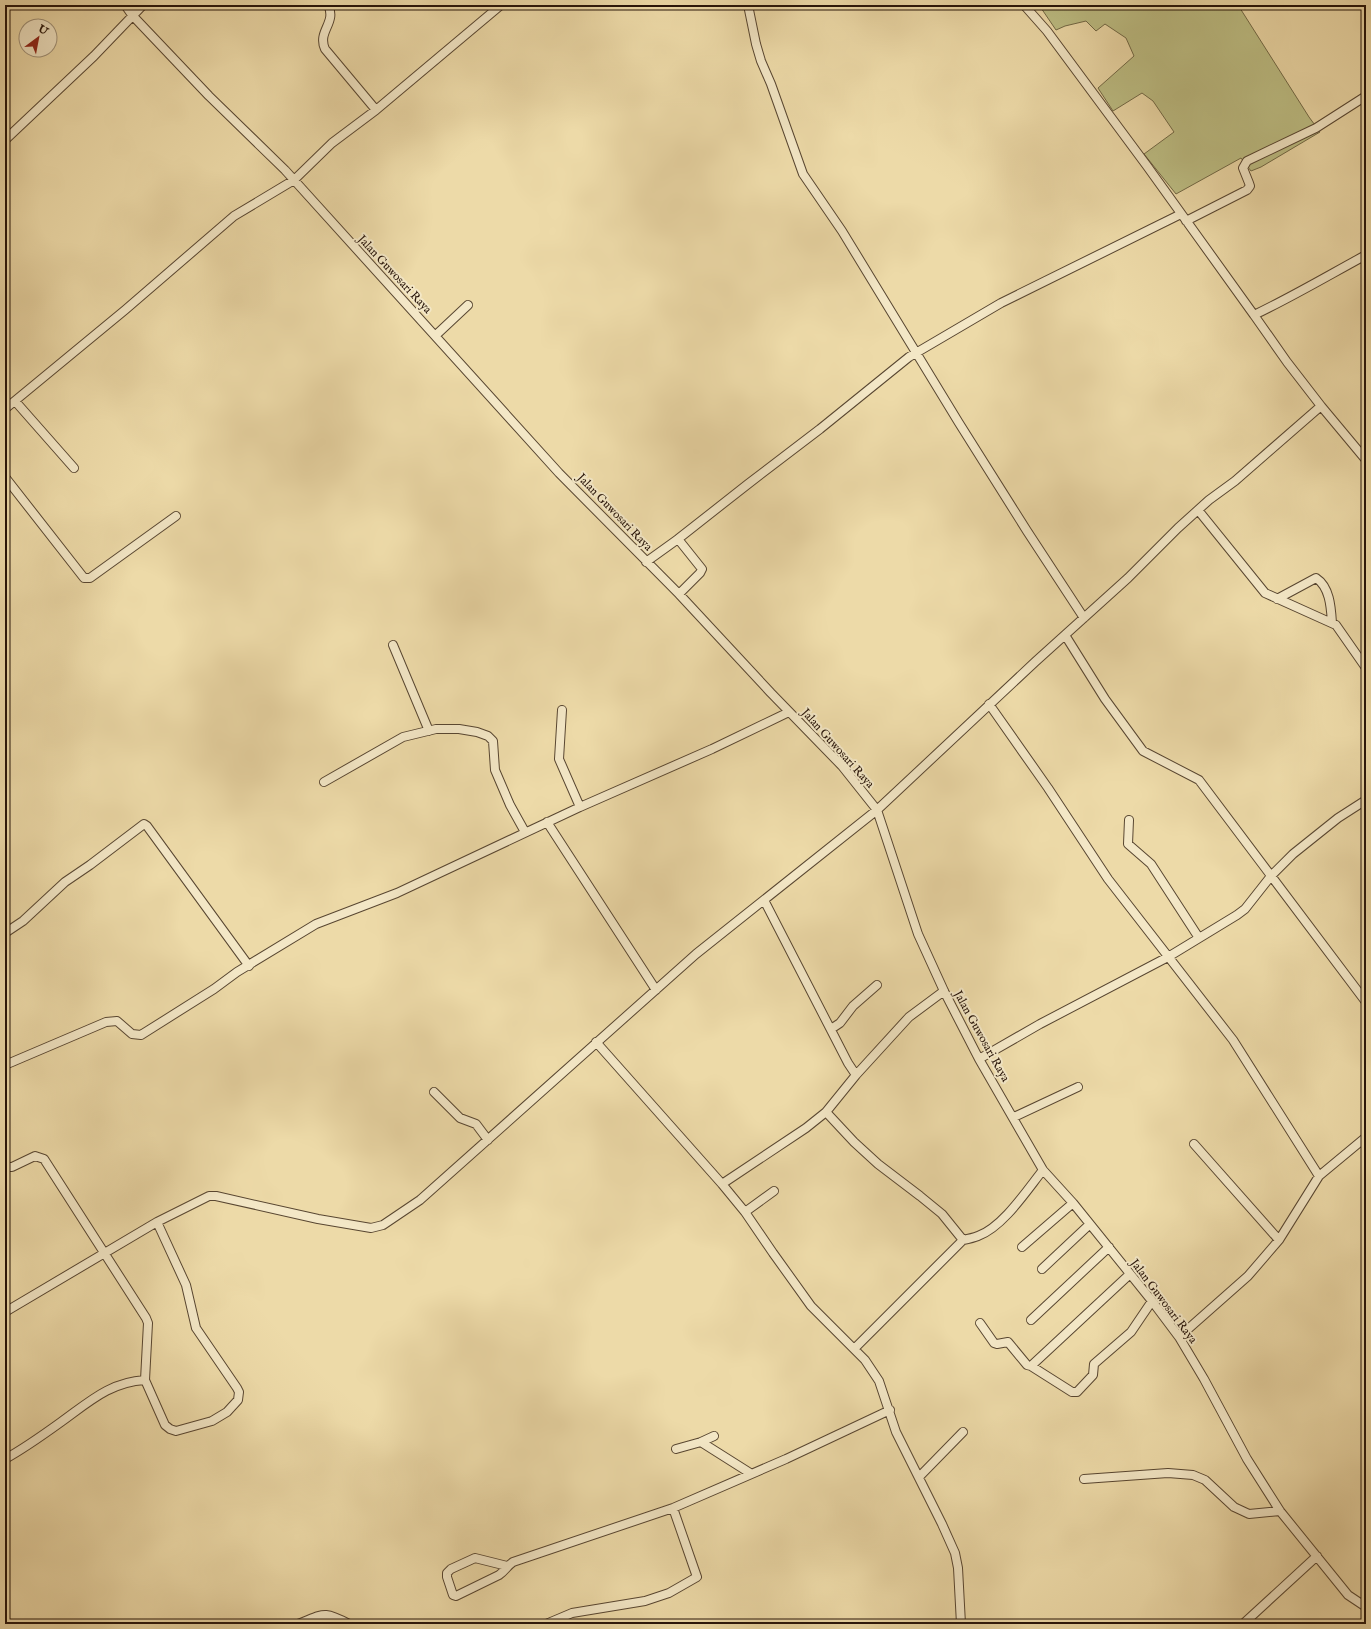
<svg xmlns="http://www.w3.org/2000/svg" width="1371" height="1629" font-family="'IM FELL English',serif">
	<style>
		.green { fill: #bdbe84; stroke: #726946 }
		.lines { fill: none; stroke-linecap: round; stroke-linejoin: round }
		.minor-casing { stroke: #584631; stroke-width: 10 }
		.minor { stroke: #f3e7c6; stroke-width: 8 }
		.labels { text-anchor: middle; stroke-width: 4; stroke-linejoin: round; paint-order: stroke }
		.street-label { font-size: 12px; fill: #271409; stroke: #f3e7c6 }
	</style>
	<rect width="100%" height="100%" fill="#eddaa8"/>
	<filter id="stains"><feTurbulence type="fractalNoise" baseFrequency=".005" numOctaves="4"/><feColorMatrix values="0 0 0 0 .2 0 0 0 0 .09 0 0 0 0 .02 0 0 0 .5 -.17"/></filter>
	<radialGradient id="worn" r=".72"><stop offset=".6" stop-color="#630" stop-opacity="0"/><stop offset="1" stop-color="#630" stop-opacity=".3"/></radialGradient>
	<!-- green -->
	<path class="green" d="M1039,5H1238L1309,117L1320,132L1261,167L1251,171L1241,158L1176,194L1144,154L1174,132L1153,101L1142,93L1113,111L1098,88L1134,56L1126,38L1105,24L1096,31L1086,21L1065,26L1056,30Z"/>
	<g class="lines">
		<!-- minor casing -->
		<g class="minor-casing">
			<path id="minor" d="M125,5L132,15L209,96L285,170L559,473L679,594L771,693L842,766L877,810L918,934L944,991L979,1059L1043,1170L1073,1203L1152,1301L1179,1337L1204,1379L1247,1459L1280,1511L1348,1595L1366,1607
				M328,5C337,23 317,31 325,49L376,110
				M748,5L756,44L761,61L771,84L803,174L842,231L959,423L1027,531L1084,618
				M1024,5L1047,31L1147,166L1254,315
				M5,140L94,56L143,5
				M1186,221L1247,190L1250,186L1249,183L1243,168L1247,161L1316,128L1366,96
				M436,335L468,305
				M15,401L74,468
				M1321,406L1366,460
				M5,409L125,310L234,216L294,180L332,143L376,110L501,5
				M5,477L84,578H90L176,516
				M1198,510L1265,593L1336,625L1366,668
				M678,539L702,569L700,573L679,594
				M646,562L678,539L748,484L820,429L909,357L1001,303L1181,214
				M1277,599L1316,578C1330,587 1331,608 1332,623
				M1065,635L1105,699L1143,751L1199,780L1366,1002
				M393,645L429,731
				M989,704L1048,788L1108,879L1233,1040L1319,1176L1279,1240L1248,1276L1179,1337
				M562,710L559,759L580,807
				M324,782L403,737L436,729H459L477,732L488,736L493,741L495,770L510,805L525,832
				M1129,820L1128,844L1151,864L1199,938
				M547,822L656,990
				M764,900L848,1063L856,1075
				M5,933L23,921L65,882L90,865L144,824L147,826L249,966
				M831,1029L840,1023L853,1006L877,985
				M596,1042L722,1184L806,1128L826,1112L856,1075L909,1017L944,991
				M979,1059L1040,1024L1168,957L1237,915L1245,909L1271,876L1293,854L1338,818L1366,800
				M5,1065L106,1022L117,1021L132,1034L141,1035L214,989L237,972L316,924L397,893L580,807L712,749L789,712
				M434,1092L460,1118L476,1124L488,1140
				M826,1112L854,1142L878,1164L920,1196L942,1214L963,1240
				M1014,1117L1078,1087
				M1194,1144L1279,1240
				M5,1167H12L35,1156L44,1159L146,1318L148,1323L145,1380
				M1319,1176L1366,1137
				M722,1184L745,1212L773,1253L811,1306L865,1360L879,1381L896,1432L942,1524L955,1553L958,1568L961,1624
				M745,1212L774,1191
				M1022,1247L1073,1203
				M1042,1269L1090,1224
				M5,1312L157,1222L209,1196H216L318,1219L371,1228L383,1225L420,1200L696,954L877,810L1035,662L1128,578L1178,528L1209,500L1235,481L1321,406L1287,362L1254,315C1292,297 1329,275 1366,255
				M1031,1320L1109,1247
				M980,1323L994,1343L997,1344L1008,1342L1027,1365L1031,1366L1130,1274
				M855,1348L963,1240C968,1239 973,1238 978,1236C1003,1227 1027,1190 1043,1170
				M1031,1366L1072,1392H1077L1093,1375L1094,1364L1131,1332L1152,1301
				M701,1442L750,1473
				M676,1449L701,1442L714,1436
				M5,1459C25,1448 43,1435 61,1422C89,1402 110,1382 145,1380L165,1425L170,1429L176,1431L212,1421L227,1412L238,1400L239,1392L237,1388L196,1328L186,1285L157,1222
				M919,1477L963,1432
				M1084,1479L1168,1473L1193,1475L1205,1480L1234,1507L1249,1514L1280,1511
				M507,1566L475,1558L451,1569L447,1573V1577L453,1595L456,1596L499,1575C505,1571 507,1566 513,1562L673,1508L786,1459L890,1410
				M298,1624C324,1614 323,1610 349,1624
				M546,1624L572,1613L645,1601L669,1593L697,1577L673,1508
				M1243,1624L1317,1556"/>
		</g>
		<!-- minor -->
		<use href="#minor" class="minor"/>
	</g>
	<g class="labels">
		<!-- street labels -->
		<g class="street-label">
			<text transform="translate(395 274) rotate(47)" y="4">Jalan Guwosari Raya</text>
			<text transform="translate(615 512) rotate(46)" y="4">Jalan Guwosari Raya</text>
			<text transform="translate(838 748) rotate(48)" y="4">Jalan Guwosari Raya</text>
			<text transform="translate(982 1036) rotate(61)" y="4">Jalan Guwosari Raya</text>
			<text transform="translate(1164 1301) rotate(53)" y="4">Jalan Guwosari Raya</text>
		</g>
	</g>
	<!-- margin -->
	<rect width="1371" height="1629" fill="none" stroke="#eddaa8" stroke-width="20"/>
	<rect x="6" y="6" width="1359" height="1617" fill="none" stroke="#271409" stroke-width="2"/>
	<rect x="10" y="10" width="1351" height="1609" fill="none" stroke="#271409"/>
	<!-- north arrow -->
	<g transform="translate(38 38) rotate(32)"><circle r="19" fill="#f3e7c6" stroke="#a1937a"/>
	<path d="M0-3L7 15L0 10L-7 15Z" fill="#8f2418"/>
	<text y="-6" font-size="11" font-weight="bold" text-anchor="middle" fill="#271409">U</text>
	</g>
	<rect width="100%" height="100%" filter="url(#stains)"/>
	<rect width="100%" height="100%" fill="url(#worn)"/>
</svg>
